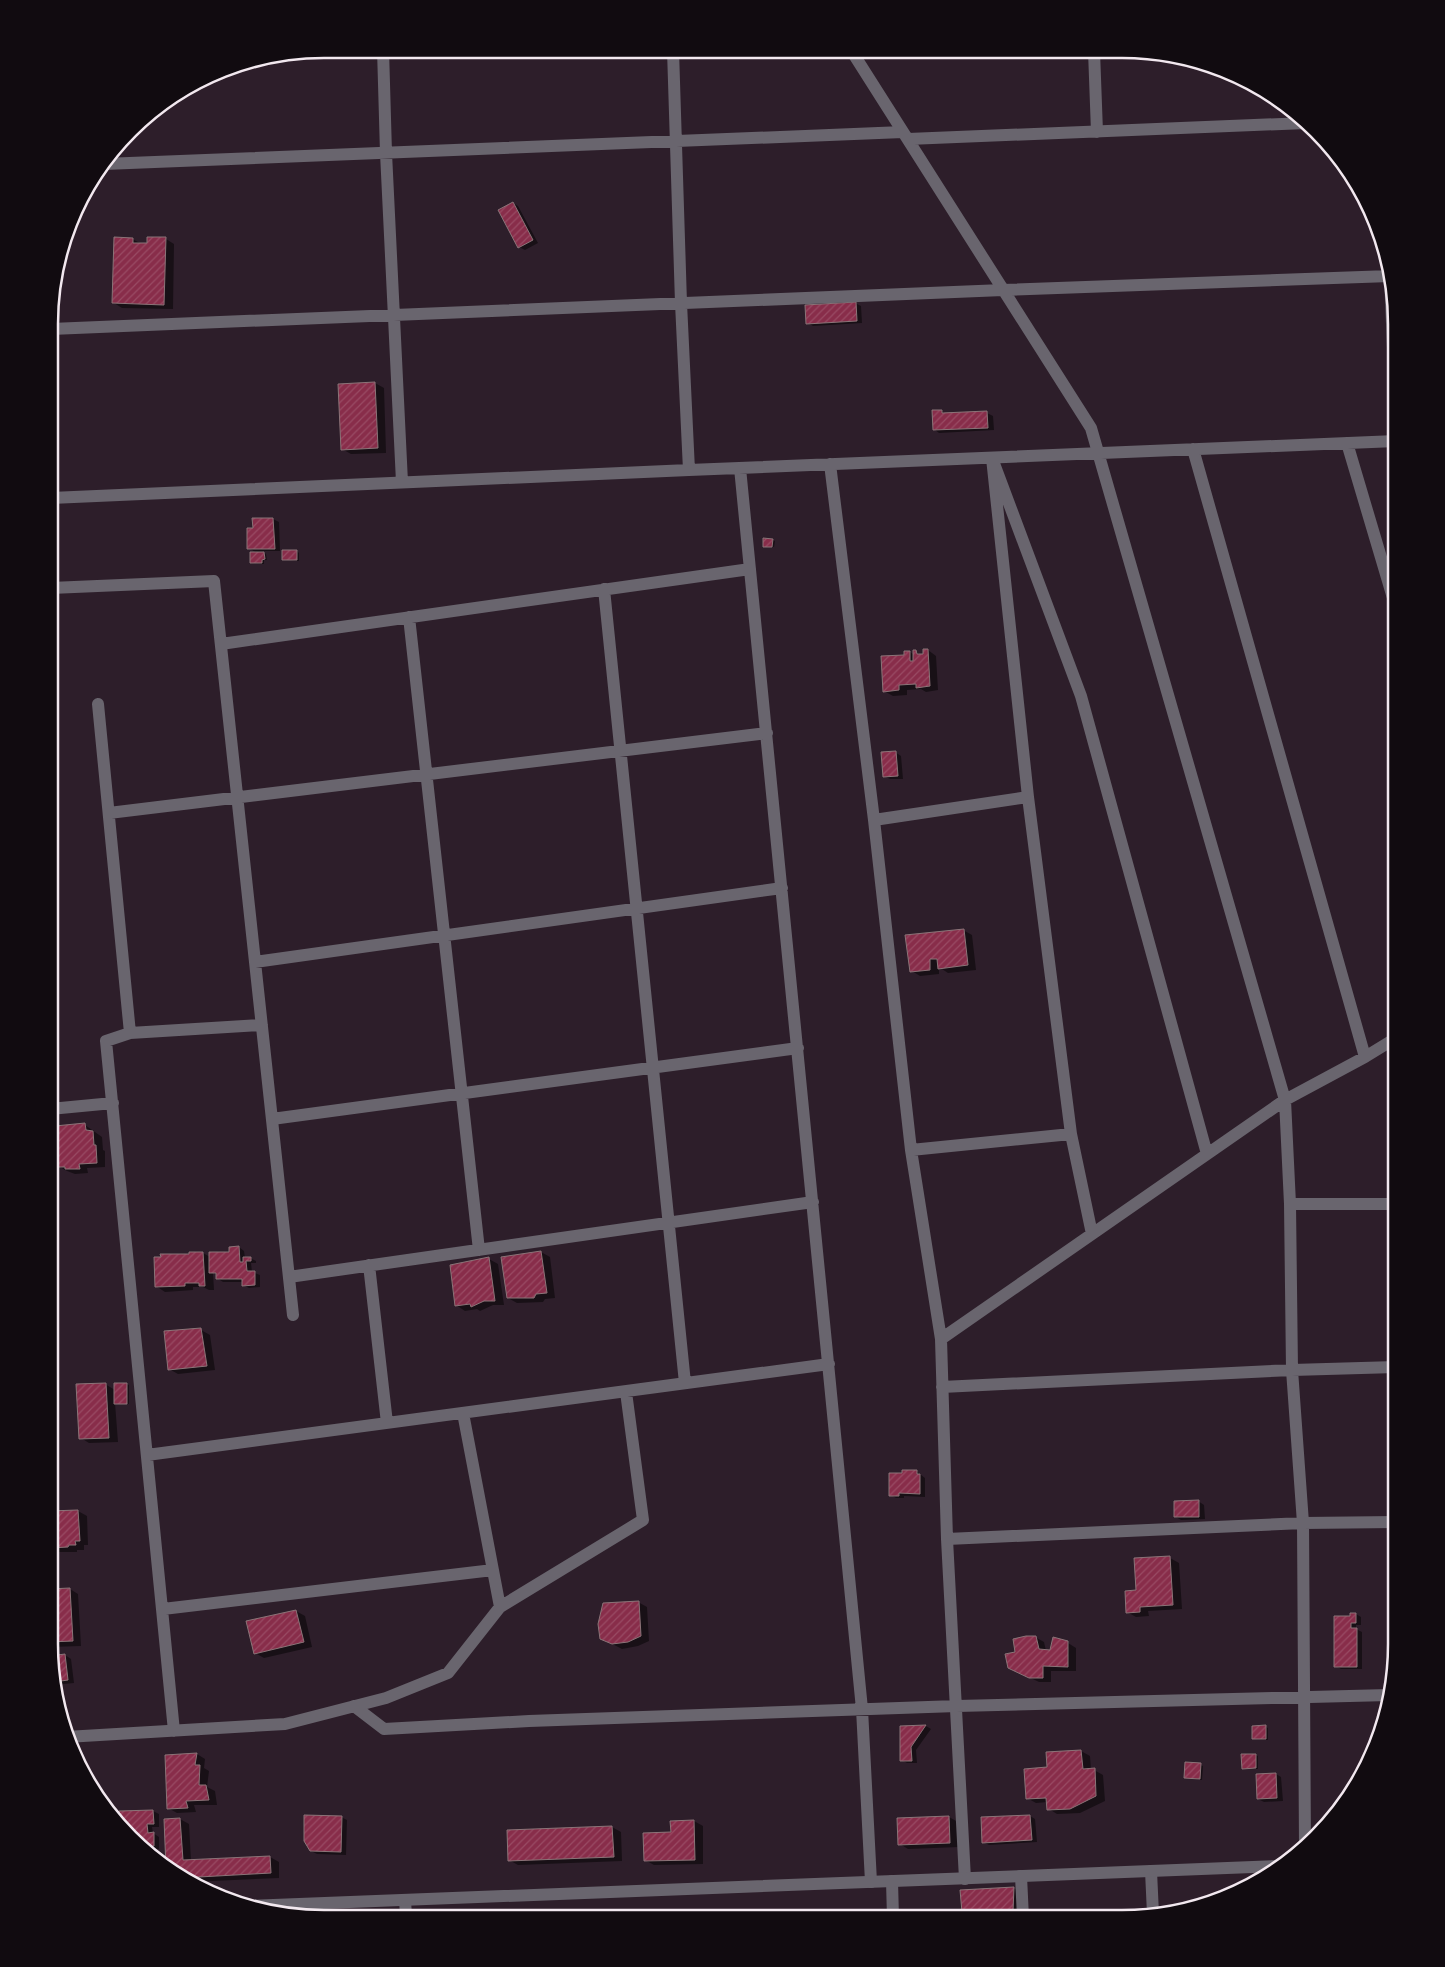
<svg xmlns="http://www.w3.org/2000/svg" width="1445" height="1967" font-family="Lato,sans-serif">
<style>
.shadow{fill:#0007}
.building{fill:url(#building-hatch);stroke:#8b7478}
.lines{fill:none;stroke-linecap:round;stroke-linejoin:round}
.minor{stroke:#69656e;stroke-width:12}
.tertiary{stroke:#69656e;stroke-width:12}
.rim{fill:none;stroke:#f2e8ef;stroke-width:2.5}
</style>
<defs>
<pattern id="building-hatch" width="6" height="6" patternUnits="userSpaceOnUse" patternTransform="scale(1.25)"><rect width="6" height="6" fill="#882d4a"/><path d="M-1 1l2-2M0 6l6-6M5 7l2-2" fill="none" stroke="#994b64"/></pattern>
</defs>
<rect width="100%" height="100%" fill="#2d1e2a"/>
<!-- shadow -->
<path class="shadow" d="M513 203 518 206 538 243 525 250 519 247Z
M132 239 142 244 166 239 174 244 173 309 122 308 114 303Z
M855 303 861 306 862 323 813 326 808 323Z
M375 383 384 388 386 453 351 454 342 449Z
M942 411 946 414 987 413 993 416 994 430 939 433 934 429 933 412Z
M253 519H273L279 522 280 551H262L266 554 267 560H264V564L251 563 257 553 249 548 254 529Z
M773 540 775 541 774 547 765 546Z
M297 551 299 553V561L283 559Z
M928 650 936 656 938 690 926 692 921 689 907 690V695L893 696 884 691 910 652 914 655 916 652 922 655Z
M895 752 901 756 903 779H890L884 776Z
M963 930 972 935 976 970 948 973 939 967V974L920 976 912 971Z
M85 1125 102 1137 103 1150 105 1151V1167L87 1168 88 1173 75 1174 67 1171 58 1166Z
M50 1131 52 1132 54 1157H50Z
M239 1247 244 1251 245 1258H250L256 1261V1263H251L252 1272 260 1275V1287L249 1288 243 1285V1282H223L217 1278V1275L213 1273 214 1290H209L203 1287H193V1290L165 1292 156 1286 190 1256 203 1253 210 1257 230 1253Z
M541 1252 550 1257 555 1298 545 1299 543 1302 517 1303 508 1298Z
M489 1259 498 1264 504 1305H493L480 1311 477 1309 465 1311 456 1305Z
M201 1330 210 1335 215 1370 178 1374 169 1369Z
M105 1384 115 1390 126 1384 129 1385V1404L115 1403 118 1442 89 1443 81 1438Z
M916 1471 925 1478V1497L904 1496V1498H896L891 1495Z
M1198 1501 1204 1505 1205 1519 1181 1520 1176 1517Z
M78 1511 87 1516 88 1545H84V1550H77V1552H49V1513Z
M1170 1558 1179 1563 1182 1609 1148 1611 1149 1616 1136 1617 1127 1612 1138 1592Z
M70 1589 78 1594 81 1646 50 1647 49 1590Z
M638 1602 647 1607 649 1641 638 1646 622 1649 601 1638Z
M296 1611 305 1616 312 1647 264 1658 255 1653Z
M1356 1614 1361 1617V1625H1356V1629L1362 1632V1669H1341L1336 1666 1351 1618Z
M1035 1637 1044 1642 1046 1651H1051L1068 1643 1076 1648V1671H1051V1682H1039L1018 1672Z
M65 1655 71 1659 74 1683 54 1685 51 1657Z
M926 1726 931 1729 916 1750 917 1763H907L902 1760 901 1727Z
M1266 1727 1268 1728V1740L1254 1739Z
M1081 1751 1090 1756 1091 1770H1094L1103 1775 1105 1801 1080 1813 1057 1814 1049 1809 1048 1802 1036 1803 1027 1798 1048 1768Z
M197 1754 205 1759 204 1768 209 1771 207 1787 215 1791 217 1805H194L196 1812 177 1813 168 1808 167 1756Z
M1255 1755 1258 1756V1769H1243Z
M1200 1765 1203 1766 1202 1780 1185 1777Z
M1276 1774 1281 1777 1283 1801 1264 1802 1258 1799Z
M153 1811 159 1814V1827H152L153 1833 159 1837V1849L146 1850 125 1832V1827L118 1824Z
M1030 1816 1035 1819 1037 1842 989 1845 983 1842Z
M341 1817 347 1820 346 1855 317 1854 311 1851Z
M949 1817 958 1822 959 1847 908 1849 900 1844Z
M180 1819 189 1824 191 1861 270 1857 279 1862V1878L190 1882 171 1872 168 1869Z
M694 1821 703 1826V1864L654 1865 645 1860Z
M612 1827 621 1832 622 1861 518 1865 509 1860Z
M1013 1888 1019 1891V1913L969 1915 964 1912Z"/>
<!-- building -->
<path class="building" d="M513 202 533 240 518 248 498 210Z
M114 237 133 238V243H147V237H166L164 305 112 303Z
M856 302 857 321 806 324 805 305Z
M375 382 378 448 341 450 338 384Z
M932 410H942V413L987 411 988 428 933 430Z
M252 518H273L275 549H247V528H253Z
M763 538 773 539 772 547H763Z
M282 550H297V560H282Z
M250 552H264L265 559 262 560V563H250Z
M923 649H928L930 686 916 688V684L899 685V690L883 692 881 656 904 655V651H910V661H913V650H916L917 654H923Z
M896 751 898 776 883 777 881 752Z
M964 929 968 965 938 969 937 959H930V970L910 972 905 935Z
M85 1123 86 1130 93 1131 94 1145H96L97 1163 79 1164 80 1169H65V1167H57L55 1126Z
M239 1246 240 1262H243V1257H251V1261H246L247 1271H255V1285L242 1286V1279H216V1273H209V1252H229V1247Z
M541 1251 547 1293 536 1294 534 1298H507L501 1257Z
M189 1252H203L205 1286H199V1283H185V1286L155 1287 154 1257H161L160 1254H189Z
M489 1257 495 1301H484L471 1307 470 1304 455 1306 450 1265Z
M201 1328 207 1366 168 1370 164 1331Z
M106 1383 109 1438 79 1439 76 1384Z
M114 1383H127V1404H114Z
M902 1470H917V1474H920V1494L899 1493V1496H889V1473H902Z
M1199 1500V1517H1174V1501Z
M78 1510 80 1541H75L76 1545H69L68 1547 49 1548V1511Z
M1170 1556 1173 1605 1140 1607V1612L1126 1613 1125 1591 1136 1590 1134 1558Z
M70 1588 73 1641 49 1642V1589Z
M639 1601 641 1636 628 1642 612 1644 600 1639 598 1624 603 1603Z
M296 1610 304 1642 254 1654 246 1621Z
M1350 1613H1356V1623H1351V1628H1357V1667H1334V1616H1350Z
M1026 1636H1036L1039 1649 1050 1650 1053 1637 1068 1641V1667L1043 1666V1678H1029L1008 1668 1005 1654 1015 1652 1013 1639Z
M65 1654 68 1680 54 1682 50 1656Z
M926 1725 911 1747 912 1761H900V1726Z
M1266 1725V1739H1252V1726Z
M1081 1750 1083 1769 1095 1768 1096 1796 1070 1809 1047 1810 1046 1798 1026 1799 1024 1769 1047 1767 1046 1752Z
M197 1753 195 1765H200L199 1785H206L209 1800 186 1801 188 1808 167 1809 165 1755Z
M1241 1754H1256V1768L1242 1769Z
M1185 1762 1201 1763 1200 1779 1184 1778Z
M1276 1773 1277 1798 1257 1799 1256 1774Z
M153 1810 154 1824H147L148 1833 154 1832V1846L143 1847 124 1831 123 1824H116L119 1811Z
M304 1815 342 1816 341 1852 310 1851 304 1841Z
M1030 1815 1032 1840 982 1843 981 1817Z
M949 1816 950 1843 898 1845 897 1818Z
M180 1818 183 1860 270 1856 271 1873 181 1878 171 1872 166 1868 164 1819Z
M694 1820 695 1860 644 1861 643 1833 671 1832 670 1821Z
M612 1826 614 1857 508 1861 507 1830Z
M1014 1887 1013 1911 962 1912 960 1890Z"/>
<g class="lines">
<!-- minor -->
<path class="minor" d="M383 49 386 153 402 482
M673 50 681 303 689 470
M851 50 1091 428 1285 1100 1290 1204 1292 1370 1303 1523 1305 1847
M1094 51 1097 132
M908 139 1306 123
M104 164 903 132
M1390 276 1396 419
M51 329 1003 290 1390 276
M51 438 53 498
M1347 443 1396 608
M1193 449 1365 1057
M830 464 874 820 911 1150 941 1339 947 1539 965 1879
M740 468 862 1709 871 1882
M51 498 689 470 1396 441
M51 588 214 581 293 1315
M604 589 685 1383
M409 617 479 1250
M221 644 750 569
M98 704 130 1033 262 1025
M109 813 767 733
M874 820 1028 797
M255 962 782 888
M130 1033 106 1041 174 1731
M50 1109 113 1103
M272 1119 798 1048
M911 1150 1071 1134
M1290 1204H1396
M1092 1234 1071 1134 1028 797 992 458 1081 696 1207 1154
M369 1265 387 1423
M289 1277 813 1202
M941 1339 1285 1100 1365 1057 1396 1038
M942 1387 1292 1370 1396 1367
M463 1413 500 1607 643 1520 626 1392
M147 1455 829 1364
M947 1539 1303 1523 1396 1522
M163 1609 493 1570
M354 1706 384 1729 529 1721 957 1706 1389 1695
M66 1737 285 1724 386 1698 448 1673 500 1607
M1151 1871 1153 1914
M1021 1876 1023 1918
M892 1881 893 1918
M405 1900 406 1916"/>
<!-- tertiary -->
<path class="tertiary" d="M249 1906 1279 1866"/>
</g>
<!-- crop -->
<path d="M0 0H1445V1967H0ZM324 58H1122A266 266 0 0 1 1388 324V1644A266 266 0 0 1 1122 1910H324A266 266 0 0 1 58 1644V324A266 266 0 0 1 324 58Z" fill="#110b10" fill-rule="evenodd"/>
<path class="rim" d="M324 58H1122A266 266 0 0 1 1388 324V1644A266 266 0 0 1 1122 1910H324A266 266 0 0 1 58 1644V324A266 266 0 0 1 324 58Z"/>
</svg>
